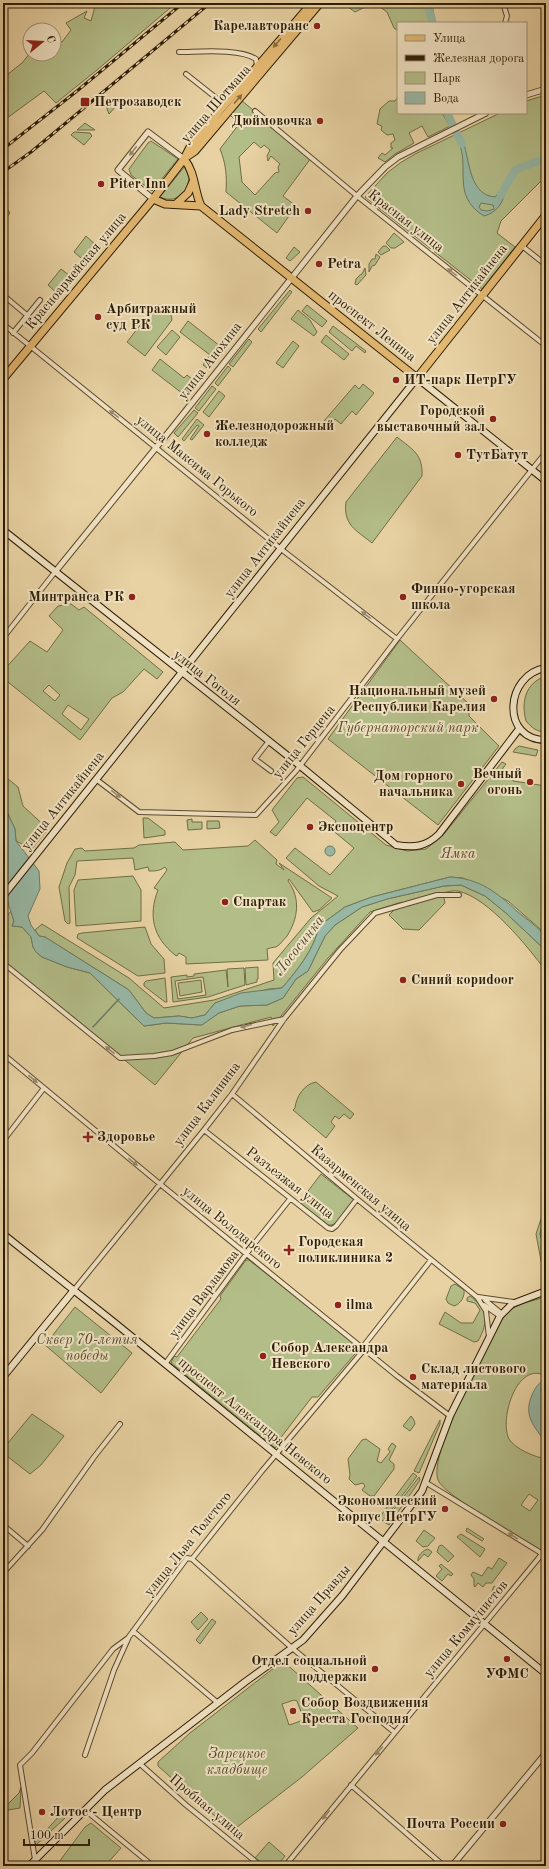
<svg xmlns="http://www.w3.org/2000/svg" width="549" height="1869" font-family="'Old Standard TT',serif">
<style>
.green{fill:#b3bd88;stroke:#706d46;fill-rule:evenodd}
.water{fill:#97b8a5;stroke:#6d7a65;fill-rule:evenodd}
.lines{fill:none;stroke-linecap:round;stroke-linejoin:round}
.stream{stroke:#6d7a65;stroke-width:1.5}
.river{stroke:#97b8a5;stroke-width:8}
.minor-casing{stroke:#5c4a2c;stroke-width:6}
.tertiary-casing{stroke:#5c4a2c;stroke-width:7}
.secondary-casing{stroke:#2e1d04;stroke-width:8}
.primary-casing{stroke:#2e1d04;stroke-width:9}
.minor{stroke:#f0e2c3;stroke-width:4}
.tertiary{stroke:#f0e2c3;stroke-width:5}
.secondary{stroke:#f0e2c3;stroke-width:6}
.primary{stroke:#e4b972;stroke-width:7}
.rail-casing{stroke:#2e1d04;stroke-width:3}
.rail{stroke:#f0e2c3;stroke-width:1.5;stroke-dasharray:4.5;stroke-linecap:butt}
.oneway{fill:#896b3b}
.oneway2{fill:#99896d}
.poi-dot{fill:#8f2418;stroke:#f0e2c3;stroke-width:1.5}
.labels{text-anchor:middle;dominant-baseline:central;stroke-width:4;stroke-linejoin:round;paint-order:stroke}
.poi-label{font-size:14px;font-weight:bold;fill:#2e1d04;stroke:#f0e2c3;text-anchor:start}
.street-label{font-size:14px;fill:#2e1d04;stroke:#f0e2c3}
.park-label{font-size:14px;font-style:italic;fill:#564d2c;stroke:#f0e2c3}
.water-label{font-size:15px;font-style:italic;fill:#4e4c34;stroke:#f0e2c3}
</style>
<rect width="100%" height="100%" fill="#e8d2a3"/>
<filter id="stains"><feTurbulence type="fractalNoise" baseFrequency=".005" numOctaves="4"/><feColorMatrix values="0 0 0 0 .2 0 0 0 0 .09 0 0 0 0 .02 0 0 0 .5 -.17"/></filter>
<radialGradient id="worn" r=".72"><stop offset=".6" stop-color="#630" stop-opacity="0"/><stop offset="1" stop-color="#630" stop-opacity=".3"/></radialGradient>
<!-- green -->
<path class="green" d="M96 3H176L97 70 56 103 44 91 3 121V78L22 63 30 53 54 54V39L62 42 71 30 66 23 87 11 84 18 91 21Z
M343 3H373L355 12Z
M375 3H432L435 23H398V31L394 28 387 12Z
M546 95V176L501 221 497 233 515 247 482 289 365 197 387 173 400 163 415 154 500 113H526V101Z
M398 97V113H442L450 126 428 137 422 126 409 133 414 143 395 154 385 162 378 158 382 153 385 155 393 148H391V143L395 140 393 134 387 135 381 130 382 126 377 124 380 109 389 101H395Z
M113 100 118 104 109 114 106 106Z
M241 100 311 158 283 196 296 206 277 233 226 192C227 176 226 164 220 149L239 124 229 114ZM254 142 261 148 264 145 270 150 267 156 268 161 271 156 280 164 278 167 279 172 275 173 255 195 242 182 239 157Z
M85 123 95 130H77Z
M74 132 90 133 92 136 84 145 71 135Z
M151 141 178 159 152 191 131 175 129 169 148 143Z
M185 166 189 178 186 192C178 198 171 202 160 197Z
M3 203 10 213 3 222Z
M394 233 404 242 395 248H391L386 243Z
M86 236 99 248 87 263 74 252Z
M383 246H386L390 250 381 255 378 252Z
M294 247 300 252 290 261 286 258Z
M376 254 380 257 375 265 372 266 369 272V264L372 259H375Z
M365 268 366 275 357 285 355 284 356 279 360 275 362 274Z
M61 269 74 279 60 296 48 285Z
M290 290 292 292 261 332 258 329Z
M156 305C166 305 171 310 172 320L145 356 127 342Z
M307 305 327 321 322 327 302 311Z
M298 310 310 320 317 332 314 336 291 319Z
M188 321 225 350 210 370 203 365 210 355 180 332Z
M333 326 366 351 365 353 356 346 352 351 329 332Z
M172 330 180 337 166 355 157 347Z
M326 335 349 354 344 360 321 342Z
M249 339 252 342 233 367 229 364Z
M293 341 299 346 283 368 276 363Z
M160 359 184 378 187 375 198 384 187 397 152 370Z
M228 366 231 369 218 386 215 383Z
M363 384 374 393 356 415 352 411 341 424 335 419 323 432 318 428 355 385 359 389Z
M212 386 216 389 199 411 195 408Z
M219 391 225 396 209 417 203 412Z
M194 410 198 413 178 437 174 433Z
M197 419 204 425 192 440 190 439 199 426 197 425 184 441 182 439Z
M397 437C413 450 423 454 422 476L372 543C356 530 343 525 346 502Z
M71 604 79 610 84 607 163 672 157 679 144 669 123 692 112 698 80 740 3 678V671L30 641 47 652 63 630 49 616 58 606ZM49 685 60 695 55 701 43 691ZM68 705 89 719 81 730 62 714Z
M400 640 469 704V716L499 746 438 825 328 739Z
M546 676V732C537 732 532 728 526 721 521 702 525 683 546 676Z
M519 746 538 750 536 756 513 752 515 749Z
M502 762 506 764 501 771 513 773V781L546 786V937L539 928 508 901 463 878 450 877 372 897 345 907 319 926C314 950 298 969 282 988L269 989 215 1003 205 1015 192 1018 179 1016 154 1018 146 1013 129 990 45 937 39 936 35 930 42 924 129 978 164 1008 214 1000 274 980 273 963 311 918 338 896 319 886 286 858 295 848 330 875 354 848 331 829 336 821 307 798 276 836 270 832 279 822 272 810 297 778 303 777 386 845 407 851 426 849 444 834Z
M3 775 18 787 23 806 48 829 32 849 16 841 15 829 3 803Z
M143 818H148L165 831V835L144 838Z
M192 819V822H202V829L188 830 187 820Z
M207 821H219L220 828 207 829Z
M255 840 277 860 276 864 284 870 279 863 332 898 319 910 313 912 289 879 288 881C301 898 298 919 287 936 284 939 280 945 276 947 274 947 270 948 267 949L268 960 186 964V957L179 953 177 956 175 955C153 937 148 916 158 890L154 888 167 870 165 867C160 871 155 871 149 871L148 867 135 870 133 858 77 861 75 875 69 887 70 923 68 924 65 921 59 887 67 863 75 849 82 848 85 851 134 848 139 845 175 842 183 850 248 846Z
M133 876 141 890V921L76 926 74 890 78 880Z
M461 885 485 896 506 913 542 947 546 955V971C527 946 489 898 458 891 454 890 447 892 443 893L445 903 419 930 403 929 389 915 402 902 370 912 328 958 273 1026 271 1017 193 1038 155 1085 3 960V921L11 911 14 921 12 926 22 927 31 937 33 947 37 953 42 957 67 967 90 973 144 1026 166 1023 201 1025 219 1013 240 1006 267 1005 283 998 296 979 308 971 325 936 335 925 362 907 387 899 444 886Z
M145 927 151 944 164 959 165 973 138 976 77 938 78 934 82 933Z
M258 967V979H257V982L246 985 245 968Z
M244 968 245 985 208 997 173 1002 171 977 187 975V977L194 976V974L226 970 228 987 227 969ZM203 977 206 995 178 999 175 981Z
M165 978 167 1002H165L144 986V983L146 981Z
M201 980 202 992 180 996 178 983Z
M316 1082 354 1114 350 1119 344 1114 339 1119 335 1116 331 1122 335 1126 326 1138 293 1110 295 1108C296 1097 304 1084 316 1082Z
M321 1174 354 1200 336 1223 332 1225H328L299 1203Z
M546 1204V1211L540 1234 546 1253 545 1282 536 1234Z
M246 1260H249L360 1348 318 1397H312L279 1440 282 1442 275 1448 171 1363 174 1356 177 1357 221 1299 220 1296Z
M455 1284 464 1290C465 1296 461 1304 454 1306L448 1303 446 1299 451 1286Z
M470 1296C488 1309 489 1322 478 1341L474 1342 439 1324 445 1312 461 1323H473L480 1310 475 1303 467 1301V1298Z
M546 1297V1376C517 1360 499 1419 509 1439 515 1449 535 1457 546 1459V1487L544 1491 546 1497V1553C527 1541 444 1496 438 1480 428 1452 489 1345 504 1316 514 1304 531 1301 546 1297ZM529 1494 538 1500 530 1511 521 1505Z
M75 1307 132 1353 101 1393 45 1345Z
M32 1414 64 1436 41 1465 30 1474 3 1453V1449Z
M411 1416 414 1420 415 1424 410 1431 403 1426Z
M440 1420V1424L419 1473 414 1471Z
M366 1439 380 1449 377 1461 381 1463 390 1452 388 1449 392 1443 396 1446 389 1460 394 1464V1469L374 1496H370L362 1490 365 1486 363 1483 355 1485 349 1479 350 1475 348 1459 362 1440Z
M413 1473 417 1476 383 1521 379 1518Z
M419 1477 420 1480 416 1486 389 1525 384 1522Z
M467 1528 484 1539 482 1541 466 1531Z
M424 1530 435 1538 428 1546 423 1547 416 1541Z
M461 1534 485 1549 480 1557 457 1537Z
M442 1545 454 1556 448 1562 437 1552 439 1546Z
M428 1549 432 1552 428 1557 424 1554 418 1561C417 1556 423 1550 428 1549Z
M499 1558 507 1563 492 1583H486L483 1587 478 1583 475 1587 474 1586V1579L471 1575 473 1572 482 1576 488 1567 492 1569Z
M441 1564 453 1574 451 1576 448 1574 442 1581 436 1576 442 1569 439 1566Z
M494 1586 502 1593 497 1599 491 1594Z
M201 1612 208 1619 198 1630 191 1622Z
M212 1619 216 1622 200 1644 196 1640Z
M283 1661 358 1728 302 1777 232 1831 158 1766V1762L190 1733ZM294 1700 297 1701 304 1720 289 1725 282 1704Z
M21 1787 20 1808 8 1810 4 1808 19 1793Z
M61 1814 65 1818 36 1845 34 1838 40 1833 42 1835Z
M91 1823 121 1848 105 1866H56L85 1827Z
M269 1842 285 1856 277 1866H267L255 1858Z"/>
<!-- water -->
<path class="water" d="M460 133C470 151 466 195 495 197L505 186C506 200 497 213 484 216 448 194 474 163 455 136ZM481 203 493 205 494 209 487 211 481 210 479 207Z
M3 803 15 829 16 841 39 871 40 889 28 916 31 925 39 936 45 937 129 990 146 1013 154 1018 179 1016 192 1018 205 1015 215 1003 241 993 282 988C298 969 314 950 319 926L345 907 372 897 450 877C481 879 496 892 518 912 528 920 538 927 546 937V955L542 947 506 913 485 896 461 885 444 886 387 899 362 907 335 925 325 936 308 971 296 979 283 998 267 1005 240 1006 219 1013 202 1025 166 1023 144 1026 90 973 67 967 42 957 36 952 33 947 31 937 22 927 12 926 14 921 3 888Z
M325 851a5 5 0 1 1 10 0a5 5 0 1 1-10 0Z
M546 1211V1253L540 1234Z
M546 1379V1443C534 1426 523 1416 532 1395 535 1388 539 1382 546 1379Z"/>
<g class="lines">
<!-- stream -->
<path class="stream" d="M93 1027 119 999"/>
<!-- river -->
<path class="river" d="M427 3 433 23
M447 113 462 144
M501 195 515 170 546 158"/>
<defs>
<path id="minor" d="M503 3 507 16 505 23
M179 52C199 52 239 48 256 59L257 66
M186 74 220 101 221 109
M255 111 357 196 546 346
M522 246 546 265
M3 295 28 316
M3 324 281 549 397 639
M13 333 40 300
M3 638 55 572
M269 741 255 759 271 771
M97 780 139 812 256 815 296 771 397 639 546 452
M3 963 120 1058 154 1056 172 1053 232 1030 284 1019
M3 1054 160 1184 397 1376 450 1416
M232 1094 357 1199 477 1297 486 1311 489 1337
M204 1130 328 1228 332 1229 336 1226 357 1199
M3 1141 44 1088
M74 1290 204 1130 232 1094 284 1019 340 950 375 913 437 895H459
M478 1297 514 1302
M485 1300 501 1313
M484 1305 500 1316
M165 1364 250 1249 290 1199
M425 1482 546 1556
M3 1525 28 1546
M192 1559 292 1648 394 1732
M3 1573 42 1530 94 1457 120 1424
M133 1631 218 1703
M85 1755 114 1670 128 1639
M139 1763 186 1805 261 1866
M351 1785 444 1866
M85 1810 153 1866
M36 1866 20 1765 32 1753 113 1649 128 1638 187 1558 192 1559 262 1471 362 1352 365 1344 431 1260
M285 1866 542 1554"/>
<path id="tertiary" d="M526 95 546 89
M153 199 118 170 148 132 184 159
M55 572 172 428 357 196 385 167 398 157 486 113
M452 1866 546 1753"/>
<path id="secondary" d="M3 530 293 760 396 845C413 848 426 847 439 834L519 729
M546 668C505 674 500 740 546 740
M3 896 417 378 546 481
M3 1234 115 1323 546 1674
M3 1377 74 1290
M29 1866 105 1790 245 1682 303 1640 342 1596 422 1491 450 1416 500 1316 512 1304 546 1291"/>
<path id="primary" d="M186 157 195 151 320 3
M184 159C195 172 194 190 201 206
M153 199 165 204 201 206 417 378 546 215
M177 203 188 193 193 182
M3 379 153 199 184 159 190 147 221 109 312 3"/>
</defs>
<!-- minor casing -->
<use href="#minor" class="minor-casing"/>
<!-- tertiary casing -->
<use href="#tertiary" class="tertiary-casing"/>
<!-- secondary casing -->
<use href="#secondary" class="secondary-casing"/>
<!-- primary casing -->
<use href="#primary" class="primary-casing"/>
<!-- minor -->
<use href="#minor" class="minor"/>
<!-- tertiary -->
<use href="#tertiary" class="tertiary"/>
<!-- secondary -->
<use href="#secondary" class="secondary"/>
<!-- primary -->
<use href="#primary" class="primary"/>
<defs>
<path id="rail" d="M3 149 77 91 183 3
M3 172 31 152 210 3"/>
</defs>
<!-- rail casing -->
<use href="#rail" class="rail-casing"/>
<!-- rail -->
<use href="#rail" class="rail"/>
</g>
<!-- one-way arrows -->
<defs><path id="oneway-solid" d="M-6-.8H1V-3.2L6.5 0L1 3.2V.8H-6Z"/></defs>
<g class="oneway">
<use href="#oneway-solid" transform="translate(277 43) rotate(131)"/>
<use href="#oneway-solid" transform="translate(238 99) rotate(-49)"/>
</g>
<g class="oneway2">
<use href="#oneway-solid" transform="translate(133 151) rotate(128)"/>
<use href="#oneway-solid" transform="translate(452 272) rotate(-142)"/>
<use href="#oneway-solid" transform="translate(114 414) rotate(-142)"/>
<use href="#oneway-solid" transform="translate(366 615) rotate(-142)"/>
<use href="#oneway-solid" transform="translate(116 794) rotate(37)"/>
<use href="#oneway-solid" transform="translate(246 1026) rotate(166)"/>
<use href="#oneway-solid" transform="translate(110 1050) rotate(-141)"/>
<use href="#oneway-solid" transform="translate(33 1079) rotate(40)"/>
<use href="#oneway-solid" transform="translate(133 1162) rotate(39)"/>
<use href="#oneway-solid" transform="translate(513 1536) rotate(-148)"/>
<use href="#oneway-solid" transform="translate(379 1751) rotate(130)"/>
<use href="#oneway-solid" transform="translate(326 1815) rotate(129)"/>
</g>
<!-- markers -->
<g class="poi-dot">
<circle cx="317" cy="26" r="4"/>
<rect x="80" y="97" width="10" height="10" rx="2"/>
<circle cx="320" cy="121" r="4"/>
<circle cx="101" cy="184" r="4"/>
<circle cx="308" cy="211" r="4"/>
<circle cx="319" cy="264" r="4"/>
<circle cx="98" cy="317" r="4"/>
<circle cx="396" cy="380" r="4"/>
<circle cx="493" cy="419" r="4"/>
<circle cx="207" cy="434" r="4"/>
<circle cx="458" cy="455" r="4"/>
<circle cx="132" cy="597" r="4"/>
<circle cx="403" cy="597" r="4"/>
<circle cx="494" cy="699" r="4"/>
<circle cx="530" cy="782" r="4"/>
<circle cx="461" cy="784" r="4"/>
<circle cx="310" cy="827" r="4"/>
<circle cx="225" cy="902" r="4"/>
<circle cx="403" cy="980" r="4"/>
<path d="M86 1131h4v4h4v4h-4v4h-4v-4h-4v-4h4z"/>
<path d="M287 1244h4v4h4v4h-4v4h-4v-4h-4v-4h4z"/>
<circle cx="338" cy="1305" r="4"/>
<circle cx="263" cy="1356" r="4"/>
<circle cx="413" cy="1377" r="4"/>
<circle cx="445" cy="1509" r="4"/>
<circle cx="507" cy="1659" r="4"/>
<circle cx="375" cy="1669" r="4"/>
<circle cx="293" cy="1711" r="4"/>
<circle cx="42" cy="1812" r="4"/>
<circle cx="503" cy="1824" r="4"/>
</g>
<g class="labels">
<!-- poi labels -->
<g class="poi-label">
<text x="309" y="26" text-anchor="end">Карелавторанс</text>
<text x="94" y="102">Петрозаводск</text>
<text x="312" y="121" text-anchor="end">Дюймовочка</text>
<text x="109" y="184">Piter Inn</text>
<text x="300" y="211" text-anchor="end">Lady Stretch</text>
<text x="327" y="264">Petra</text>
<text x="106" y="309">Арбитражный<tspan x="106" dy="16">суд РК</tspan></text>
<text x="404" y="380">ИТ-парк ПетрГУ</text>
<text x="485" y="411" text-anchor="end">Городской<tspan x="485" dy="16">выставочный зал</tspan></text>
<text x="215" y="426">Железнодорожный<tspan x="215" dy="16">колледж</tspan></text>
<text x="466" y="455">ТутБатут</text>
<text x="411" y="589">Финно-угорская<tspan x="411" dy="16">школа</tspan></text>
<text x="124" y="597" text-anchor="end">Минтранса РК</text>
<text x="486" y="691" text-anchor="end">Национальный музей<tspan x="486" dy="16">Республики Карелия</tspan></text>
<text x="522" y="774" text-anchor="end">Вечный<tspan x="522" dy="16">огонь</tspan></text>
<text x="453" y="776" text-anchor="end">Дом горного<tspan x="453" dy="16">начальника</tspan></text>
<text x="318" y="827">Экспоцентр</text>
<text x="233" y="902">Спартак</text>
<text x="411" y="980">Синий кориdoor</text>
<text x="97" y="1137">Здоровье</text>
<text x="298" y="1242">Городская<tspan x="298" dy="16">поликлиника 2</tspan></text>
<text x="346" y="1305">ilma</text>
<text x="271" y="1348">Собор Александра<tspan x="271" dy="16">Невского</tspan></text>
<text x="421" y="1369">Склад листового<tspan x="421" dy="16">материала</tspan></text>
<text x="437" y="1501" text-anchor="end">Экономический<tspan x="437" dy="16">корпус ПетрГУ</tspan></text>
<text x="367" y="1661" text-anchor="end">Отдел социальной<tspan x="367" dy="16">поддержки</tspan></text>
<text x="507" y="1674" text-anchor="middle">УФМС</text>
<text x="301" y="1703">Собор Воздвижения<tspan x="301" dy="16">Креста Господня</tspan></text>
<text x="50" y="1812">Лотос - Центр</text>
<text x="495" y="1824" text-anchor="end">Почта России</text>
</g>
<!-- street labels -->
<g class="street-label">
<text transform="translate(216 104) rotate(-49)">улица Шотмана</text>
<text transform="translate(406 221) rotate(38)">Красная улица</text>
<text transform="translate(76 271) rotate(-50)">Красноармейская улица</text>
<text transform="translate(467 294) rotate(-52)">улица Антикайнена</text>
<text transform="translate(372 326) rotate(38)">проспект Ленина</text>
<text transform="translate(210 361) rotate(-52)">улица Анохина</text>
<text transform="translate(197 466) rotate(39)">улица Максима Горького</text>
<text transform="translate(265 548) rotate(-52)">улица Антикайнена</text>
<text transform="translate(207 678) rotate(38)">улица Гоголя</text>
<text transform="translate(304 742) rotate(-51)">улица Герцена</text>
<text transform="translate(63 801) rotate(-51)">улица Антикайнена</text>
<text transform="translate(207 1104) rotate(-53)">улица Калинина</text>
<text transform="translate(290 1183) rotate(38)">Разъезжая улица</text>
<text transform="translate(361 1188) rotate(40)">Казарменская улица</text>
<text transform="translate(232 1228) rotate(39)">улица Володарского</text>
<text transform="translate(204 1294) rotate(-53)">улица Варламова</text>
<text transform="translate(255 1421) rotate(39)">проспект Александра Невского</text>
<text transform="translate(188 1544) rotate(-51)">улица Льва Толстого</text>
<text transform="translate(319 1600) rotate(-49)">улица Правды</text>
<text transform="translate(466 1629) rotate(-50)">улица Коммунистов</text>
<text transform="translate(207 1807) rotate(40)">Пробная улица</text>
</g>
<!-- park labels -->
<g class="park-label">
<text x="408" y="728">Губернаторский парк</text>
<text x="458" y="854">Ямка</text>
<text x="87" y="1340">Сквер 70-летия<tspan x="87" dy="16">победы</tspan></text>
<text x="237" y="1754">Зарецкое<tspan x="237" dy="16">кладбище</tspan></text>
</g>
<!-- water labels -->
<g class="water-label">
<text transform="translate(300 946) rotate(-52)">Лососинка</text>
</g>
</g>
<!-- margin -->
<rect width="549" height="1869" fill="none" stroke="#e8d2a3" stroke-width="16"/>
<rect x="4" y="4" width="541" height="1861" fill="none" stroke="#2e1d04" stroke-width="2"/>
<rect x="8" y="8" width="533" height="1853" fill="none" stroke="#2e1d04"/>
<!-- legend -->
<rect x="397" y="22" width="130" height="92" fill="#f0e2c3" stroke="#a29377"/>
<rect x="405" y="35" width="20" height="6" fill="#e4b972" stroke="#a29377"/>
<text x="433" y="42" font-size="12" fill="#2e1d04">Улица</text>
<rect x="405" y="55" width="20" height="6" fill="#2e1d04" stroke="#a29377"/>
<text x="433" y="62" font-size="12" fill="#2e1d04">Железная дорога</text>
<rect x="405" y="72" width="20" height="12" fill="#b3bd88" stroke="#a29377"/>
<text x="433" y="82" font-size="12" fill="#2e1d04">Парк</text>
<rect x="405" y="92" width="20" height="12" fill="#97b8a5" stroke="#a29377"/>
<text x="433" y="102" font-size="12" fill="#2e1d04">Вода</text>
<!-- north arrow -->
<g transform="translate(42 42) rotate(72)"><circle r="19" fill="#f0e2c3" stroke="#a29377"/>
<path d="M0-3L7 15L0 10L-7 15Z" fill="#8f2418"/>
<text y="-6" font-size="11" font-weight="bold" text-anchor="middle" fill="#2e1d04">С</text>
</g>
<!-- scale -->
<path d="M24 1839v6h65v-6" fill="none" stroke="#2e1d04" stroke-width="2"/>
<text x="30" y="1839" font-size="12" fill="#2e1d04" stroke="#f0e2c3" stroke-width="3" paint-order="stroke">100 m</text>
<rect width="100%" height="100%" filter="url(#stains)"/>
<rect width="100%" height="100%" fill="url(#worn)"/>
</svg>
